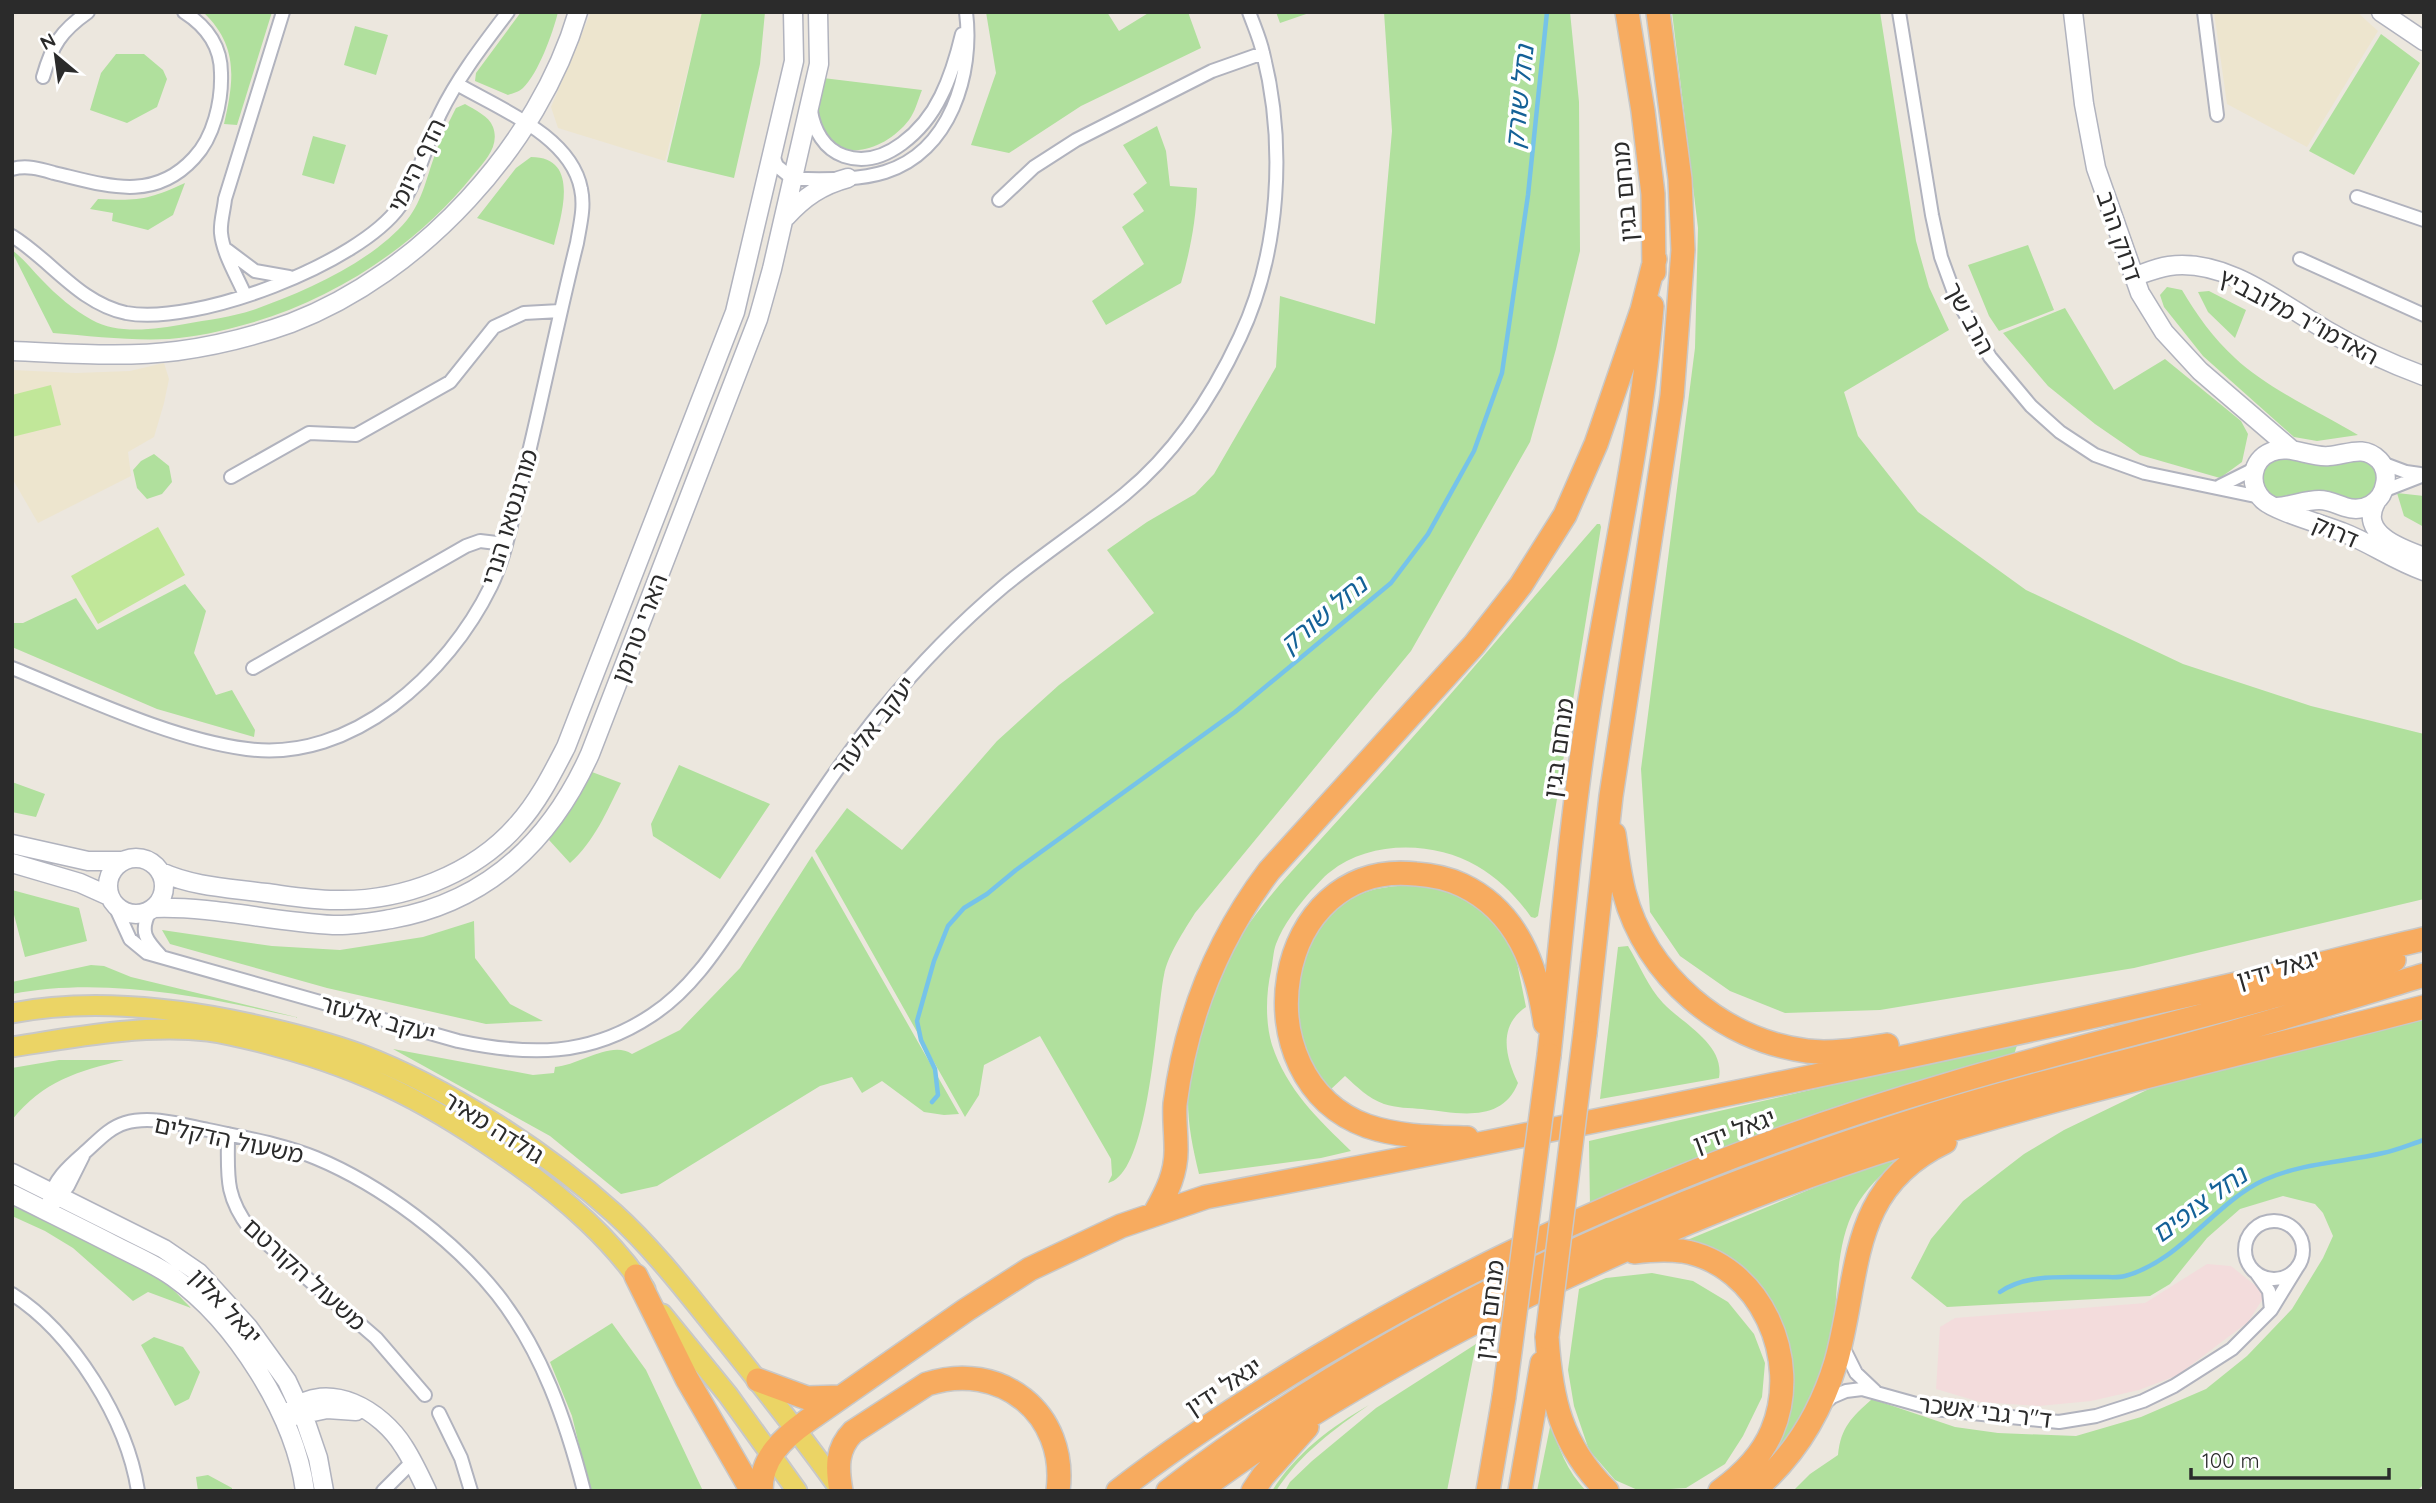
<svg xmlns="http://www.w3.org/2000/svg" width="2436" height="1503" font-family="Quicksand,'Noto Sans Hebrew',sans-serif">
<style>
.education{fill:#ede5ce}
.medical{fill:#f3dcdc}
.green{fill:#b0e09d}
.pitch{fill:#c1e799}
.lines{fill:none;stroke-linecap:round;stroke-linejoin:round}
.stream{stroke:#76c3e9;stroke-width:4.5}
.street-casing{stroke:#b1b3be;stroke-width:16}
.secondary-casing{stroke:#b1b3be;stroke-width:21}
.primary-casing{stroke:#c8c8c8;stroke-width:23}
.highway-casing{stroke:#c8c8c8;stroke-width:26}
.street{stroke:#fff;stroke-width:12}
.secondary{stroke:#fff;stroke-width:18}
.primary{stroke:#ebd465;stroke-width:19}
.highway{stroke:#f7ab5f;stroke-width:23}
.highway-bridge-casing{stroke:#c8c8c8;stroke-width:26;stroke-linecap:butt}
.highway-bridge{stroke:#f7ab5f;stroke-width:23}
.labels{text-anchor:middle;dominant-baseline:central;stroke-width:7;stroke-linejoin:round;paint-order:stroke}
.street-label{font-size:24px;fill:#2b2b2b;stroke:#fff}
.water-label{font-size:26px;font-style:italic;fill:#146197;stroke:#fff}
</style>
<rect width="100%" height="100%" fill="#ece7de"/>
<!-- education -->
<path class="education" d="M591 12 702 14 665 161 558 128 551 107Z
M2214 12H2357L2378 31 2307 147 2227 104Z
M164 363 169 379 164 403 154 437 128 452 131 476 38 523 12 478V370L76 373 130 371Z"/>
<!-- medical -->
<path class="medical" d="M2207 1264 2231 1266 2266 1294 2248 1322 2178 1375 2139 1390 2091 1401 2039 1406 1980 1402 1936 1389 1940 1327 1955 1318 2145 1303Z"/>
<!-- green -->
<path class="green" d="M203 12H272L237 125 224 124C234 80 239 46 203 12Z
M521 12H558C553 33 538 74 523 88 519 92 513 93 508 95L475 81 476 73Z
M702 12H765L760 64 734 178 667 162Z
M986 12H1107L1119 31 1150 12H1188L1201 48 1081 106 1009 153 971 145 996 73Z
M1276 12H1312L1280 23Z
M1384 12H1570L1579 102 1580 251 1556 349 1530 442 1411 651 1195 913C1184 931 1168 954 1164 975 1156 1013 1150 1174 1108 1183L1112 1175 1111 1159 1040 1036 984 1065 979 1095 965 1117 815 851 847 808 902 850 997 741 1059 685 1154 613 1107 550 1147 522 1195 494 1214 474 1276 367 1280 296 1375 324 1392 131Z
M1672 12H1880L1916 241 1929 287 1949 330 1844 392 1858 436 1918 512 2026 590 2183 664 2311 706 2424 734V899L2134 968 1880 1010 1785 1013 1730 991 1680 956 1650 912 1641 769 1695 348 1698 228Z
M355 26 388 35 376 75 344 65Z
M2381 34 2420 63 2354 175 2309 151Z
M116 54H144L163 70 167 79 157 107 127 123 90 110 101 73Z
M823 78 922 90C918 100 915 112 909 120 886 150 835 169 820 121 816 108 821 91 823 78Z
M465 104C475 110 489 116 493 127 500 146 485 161 474 174 419 244 334 300 247 324 223 331 195 337 169 339 131 341 91 336 53 333L12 252V250C24 259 32 270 42 280 56 295 74 310 92 320 119 335 156 329 185 324 207 320 232 317 253 310 304 292 372 262 407 220 423 200 427 175 436 152 441 137 449 122 456 108Z
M1157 126 1166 151 1170 186 1197 188C1196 221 1190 251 1181 283L1106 325 1092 301 1144 264 1122 227 1144 211 1133 194 1147 183 1123 145Z
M313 136 346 145 334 184 302 175Z
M531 157C581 157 561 216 554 245L477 218 516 168Z
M185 183 173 215 148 230 112 221 113 213 90 209 98 199C138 201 148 200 185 183Z
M2028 245 2054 310 1999 331 1989 316 1968 265Z
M2167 287 2182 290C2196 314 2214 339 2235 358 2265 387 2321 413 2358 435L2317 441 2294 437 2203 356 2164 307 2160 295Z
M2209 291 2246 310 2235 338 2208 312 2198 292Z
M2065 308 2114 390 2165 359 2241 421 2248 434 2242 462 2220 478 2140 455 2095 424 2048 386 2003 333Z
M154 454 169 466 172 482 162 494 147 499 137 488 133 470 141 461Z
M2285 457C2295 460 2306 465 2317 464 2330 464 2347 456 2360 459 2388 465 2380 491 2360 501L2273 498 2268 495 2261 482 2265 465 2272 460Z
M2397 493 2424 496V527L2404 516Z
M1597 524H1600L1601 527 1538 916 1535 918 1531 917C1517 897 1498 878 1477 866 1434 841 1370 840 1330 872 1323 877 1317 885 1311 891 1298 906 1283 925 1276 944 1273 952 1273 962 1271 971 1266 993 1265 1022 1272 1045 1287 1090 1318 1119 1351 1151L1321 1158 1199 1174C1193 1149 1188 1126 1188 1101 1188 1070 1207 1002 1220 973 1242 926 1276 888 1311 850 1337 821 1363 793 1389 764 1460 685 1527 604 1597 524Z
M185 584 206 611 194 653 216 695 232 690 255 730 254 737 157 709 12 647V623H23L76 598 97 630Z
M679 765 770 804 720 879 653 836 651 824Z
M592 772 621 783C607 811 594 842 570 863L549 840Z
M12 782 45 794 36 817 12 812Z
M812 856 959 1114 944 1115 924 1112 882 1081 862 1093 852 1077 820 1086 657 1186 621 1194 550 1136 393 1049 533 1075 554 1073 555 1067C580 1065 611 1040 632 1054L680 1030 740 968Z
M1427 884 1460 894 1488 915 1500 929 1516 958 1526 1007C1498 1026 1505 1056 1518 1083 1502 1124 1457 1113 1422 1109 1410 1108 1396 1108 1384 1104 1368 1098 1357 1087 1345 1076L1329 1091C1317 1075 1298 1044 1297 1024 1293 974 1310 917 1358 895 1381 885 1403 886 1427 884Z
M12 890 79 908 87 941 25 957 12 907Z
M474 921 475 958 510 1004 543 1021 486 1024 327 988 170 944 162 930 272 946 340 950 423 937Z
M1628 946C1639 964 1648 987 1663 1003 1683 1024 1725 1044 1719 1078L1600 1099 1618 947Z
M91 965 104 966 131 977 300 1018C208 998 107 976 12 994V982Z
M2424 1018V1484L2417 1491H1793L1810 1474 1838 1455C1841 1427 1851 1418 1872 1399L1955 1427 1998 1433 2076 1436 2141 1417 2206 1389 2247 1356 2292 1309 2323 1258 2333 1236 2323 1213 2315 1204 2283 1196 2240 1209 2207 1238 2170 1284 2150 1296 1947 1307 1911 1278 1931 1239 1963 1201 2024 1154 2064 1130 2151 1088 2205 1069Z
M2018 1042 2013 1058 1590 1207 1589 1141Z
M59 1060H124C78 1071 43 1081 12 1120V1068Z
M1905 1155C1848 1198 1841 1229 1836 1298 1835 1312 1836 1327 1834 1341 1828 1370 1809 1409 1792 1434 1782 1447 1771 1458 1760 1470L1774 1450 1775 1313 1680 1243 1828 1182Z
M12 1206C63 1228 118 1250 163 1282 174 1289 182 1299 191 1308L148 1292 133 1301 73 1248 45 1231 12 1216Z
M1652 1273 1693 1281 1728 1302 1754 1334 1765 1363 1762 1397 1743 1436 1725 1464 1686 1488 1640 1491 1615 1480 1589 1450 1574 1406 1568 1370 1579 1289 1606 1278Z
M612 1323 646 1370 703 1491H590L572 1416 550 1362Z
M154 1337 183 1347 200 1372 189 1399 175 1406 141 1345Z
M1476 1344 1447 1491H1285L1290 1482 1312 1461 1376 1408Z
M1369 1405C1334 1429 1300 1454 1276 1491H1272C1296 1453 1331 1427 1369 1405Z
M1551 1422C1558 1448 1567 1471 1586 1491H1537Z
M208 1475 232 1488V1491H198L196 1477Z"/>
<!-- pitch -->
<path class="pitch" d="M51 385 61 425 12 437V395Z
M158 527 185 575 98 624 71 576Z"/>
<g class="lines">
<!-- stream -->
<path class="stream" d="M932 1102 938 1095 935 1069 921 1040 917 1021 934 961 948 926 964 908 987 894 1016 870 1235 712 1391 583 1428 534 1474 451 1502 373 1528 195 1547 12
M2000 1292C2029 1272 2070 1278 2103 1277 2110 1277 2118 1278 2125 1276 2181 1261 2213 1204 2264 1180 2301 1163 2345 1162 2383 1153 2397 1150 2411 1144 2424 1140"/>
<defs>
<path id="street" d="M1899 12 1932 215 1941 257 1956 298 1990 357 2031 406 2060 432 2095 455 2145 473 2260 497
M2204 12 2217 115
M43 77C52 45 61 31 88 12
M811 111C814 130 824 149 844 156 885 170 925 129 941 96 951 76 957 55 962 34
M773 156 777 166 793 179C824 179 856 181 885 172 950 152 974 74 966 12
M12 169C27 165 40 169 54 173 105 185 153 203 194 158 214 137 222 101 221 73 221 46 206 26 184 12
M2357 197 2424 220
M999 200 1034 167 1076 140 1212 71 1263 53
M12 236C51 260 79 303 126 313 195 326 359 264 400 206 419 179 426 143 440 114 458 77 483 45 508 12
M227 250 255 271 289 277
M2300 259 2424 315
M245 295C237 276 223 254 221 233 220 222 224 210 225 199L283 12
M2382 463 2406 472 2420 474
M231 477 309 433 356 435 450 382 494 327 524 313 560 311
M2220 486 2254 469
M2383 491 2424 475
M12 668C84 697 170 739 247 749 352 763 448 674 491 586 506 555 512 518 521 485 541 405 557 323 577 243 580 225 585 207 581 189 571 136 500 109 457 84
M253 668 466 546 480 541 505 544
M114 904 130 939 147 953 458 1041C529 1056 589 1057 652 1015 694 988 722 941 750 900 793 836 834 769 882 710 919 665 960 623 1004 586 1043 554 1086 526 1125 494 1175 453 1213 395 1240 337 1280 252 1286 144 1263 53 1260 39 1254 26 1249 12
M150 911C139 932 146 940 161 956
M228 1134C228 1175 224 1195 250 1229L376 1338 425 1395
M49 1200C54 1180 68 1167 83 1154 96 1143 108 1128 125 1123 151 1115 183 1125 208 1130 245 1138 282 1144 316 1158 381 1185 453 1239 497 1294 542 1351 566 1421 584 1491
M55 1203 68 1186 83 1156
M2245 1250a29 29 0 1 1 58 0a29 29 0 1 1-58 0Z
M2257 1274 2269 1291 2271 1310
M12 1294C73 1333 127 1420 138 1491
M1843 1347 1856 1373 1875 1391
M1824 1404 1832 1397 1846 1391 1862 1389 1934 1409 2059 1422 2096 1416 2143 1401 2174 1386 2232 1349 2271 1310 2298 1266
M439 1413 461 1458 471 1491
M383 1491 412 1462"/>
<path id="secondary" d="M2073 12 2084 104 2096 168 2140 293 2164 332 2200 371 2292 450
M2381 12 2424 41
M786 217C804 197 822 185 848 178
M2133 277C2145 273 2156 268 2169 266 2226 258 2280 303 2326 330 2358 349 2389 363 2424 376
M12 351C67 353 123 358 177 351 215 346 255 336 291 323 420 274 539 145 578 12
M2376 502C2358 534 2402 549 2424 557
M2277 507C2292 506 2305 500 2319 500 2329 500 2336 504 2345 507 2363 513 2382 503 2385 484 2387 476 2385 466 2379 460 2363 444 2347 455 2329 456 2309 458 2290 444 2271 452 2251 460 2248 485 2263 500 2274 511 2325 525 2342 532 2371 543 2393 560 2424 571
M12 844 88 861H122
M108 886a28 28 0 1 1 56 0a28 28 0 1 1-56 0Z
M12 863 80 883 109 896
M161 872C194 887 230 888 266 893 289 896 312 900 335 900 401 902 474 875 518 824 538 802 552 774 566 747L735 312 794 61 793 12
M154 908C214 906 273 922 333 925 352 926 373 922 391 919 487 902 551 841 590 754L758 319 772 269 819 64 818 12
M12 1173 164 1249 199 1273 248 1327 287 1381 305 1420 318 1458 324 1491
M12 1194C46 1211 79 1227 112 1244 133 1255 155 1264 173 1277 235 1321 295 1415 305 1491
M290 1411C328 1378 382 1411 404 1447 413 1461 420 1476 427 1491
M294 1416 327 1409 356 1411"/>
<path id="primary" d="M12 1013C85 999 160 1006 232 1020 276 1029 318 1039 360 1054 447 1087 545 1151 614 1213 654 1249 688 1294 722 1336 763 1387 803 1437 841 1491
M12 1047C76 1037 143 1024 208 1031 230 1034 253 1040 275 1046 370 1071 436 1107 516 1164 565 1199 611 1238 645 1289
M662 1314 728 1395 797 1491"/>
<path id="highway" d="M1627 12 1643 111 1653 194 1654 272
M1614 834C1617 853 1619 873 1624 892 1646 976 1722 1040 1807 1051 1833 1054 1861 1049 1887 1045
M1585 1033 1611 796 1672 396 1683 250 1680 179 1658 12
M1549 1055C1561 943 1570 830 1587 719 1608 582 1641 445 1652 306
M1467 1138C1434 1137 1399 1137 1367 1126 1238 1079 1271 858 1416 874 1432 875 1447 878 1462 885 1517 911 1537 966 1545 1023
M1155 1213C1167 1192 1177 1172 1176 1147 1176 1133 1174 1118 1175 1104 1186 1018 1217 940 1269 871L1474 645 1521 585 1565 515 1596 444 1642 310 1655 259
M1634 1252C1650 1250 1666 1249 1682 1251 1761 1264 1802 1360 1772 1431 1762 1455 1741 1476 1720 1491
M636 1276 687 1379 752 1491
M1547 1337C1551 1400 1561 1445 1607 1491
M758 1380 807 1398 840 1397
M761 1491C761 1458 782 1439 807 1421L966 1310 1030 1269 1121 1226 1206 1197C1552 1131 1898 1062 2241 983 2302 969 2363 953 2424 939
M841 1491C837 1468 836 1449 853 1432L927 1384C1000 1360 1068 1413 1058 1491
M1118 1491C1181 1442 1248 1399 1316 1358 1512 1240 1730 1148 1950 1084 2097 1040 2248 1008 2394 960
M1168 1491C1392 1319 1655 1203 1922 1118 2009 1090 2098 1069 2187 1045 2266 1024 2345 999 2424 975
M1199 1491C1281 1430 1369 1378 1460 1330 1603 1255 1753 1191 1908 1143 2078 1090 2252 1052 2424 1007
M1253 1491 1263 1476 1307 1427
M1488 1491 1504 1397
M1520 1491 1542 1363
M1753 1491C1794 1457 1821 1412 1836 1362 1861 1273 1847 1189 1945 1142"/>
</defs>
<!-- street casing -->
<use href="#street" class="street-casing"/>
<!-- secondary casing -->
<use href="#secondary" class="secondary-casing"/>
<!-- primary casing -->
<use href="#primary" class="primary-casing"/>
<!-- highway casing -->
<use href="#highway" class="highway-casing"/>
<!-- street -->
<use href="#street" class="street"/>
<!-- secondary -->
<use href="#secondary" class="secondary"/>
<!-- primary -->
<use href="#primary" class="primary"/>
<!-- highway -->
<use href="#highway" class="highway"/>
<defs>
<path id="highway-bridge" d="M1547 1337 1585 1033
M1504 1397 1549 1055"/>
</defs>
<!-- highway-bridge casing -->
<use href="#highway-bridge" class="highway-bridge-casing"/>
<!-- highway-bridge -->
<use href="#highway-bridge" class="highway-bridge"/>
</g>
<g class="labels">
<!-- street labels -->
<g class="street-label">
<text transform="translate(416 165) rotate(-64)">הדף היומי</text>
<text transform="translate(1624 192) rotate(-95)">מנחם בגין</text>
<text transform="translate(2120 236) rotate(71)">דרוק הרב</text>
<text transform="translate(2299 316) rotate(28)">האדמו"ר מלובביץ</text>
<text transform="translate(1970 318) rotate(62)">הרב שך</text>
<text transform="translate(509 517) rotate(-73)">מורגנטאו הנרי</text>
<text transform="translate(2336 531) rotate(23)">דרוק</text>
<text transform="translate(639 628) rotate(-69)">הארי טרומן</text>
<text transform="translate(873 726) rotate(-52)">יעקב אלעזר</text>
<text transform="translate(1558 748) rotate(-82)">מנחם בגין</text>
<text transform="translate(2278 968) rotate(-16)">יגאל ידין</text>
<text transform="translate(378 1018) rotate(16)">יעקב אלעזר</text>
<text transform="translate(494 1127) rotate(32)">גולדה מאיר</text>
<text transform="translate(1734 1130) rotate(-20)">יגאל ידין</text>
<text transform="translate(229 1139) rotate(12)">משעול הדקלים</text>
<text transform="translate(305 1274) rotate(42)">משעול הקורטם</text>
<text transform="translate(226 1306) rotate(47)">יגאל אלון</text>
<text transform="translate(1489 1310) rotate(-83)">מנחם בגין</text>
<text transform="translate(1223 1386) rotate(-33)">יגאל ידין</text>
<text transform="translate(1985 1411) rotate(7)">ד"ר גבי אשכר</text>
</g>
<!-- water labels -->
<g class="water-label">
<text transform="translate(1519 97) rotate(-84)">נחל שורק</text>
<text transform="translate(1323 614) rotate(-40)">נחל שורק</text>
<text transform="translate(2199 1204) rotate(-36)">נחל צופים</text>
</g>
</g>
<!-- border -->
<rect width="2436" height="1503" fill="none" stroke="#2b2b2b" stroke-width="28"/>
<!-- north arrow -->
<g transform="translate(56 56) rotate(331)" stroke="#ffffff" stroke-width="5" paint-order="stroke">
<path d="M0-5L12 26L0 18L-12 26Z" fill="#2b2b2b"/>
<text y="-10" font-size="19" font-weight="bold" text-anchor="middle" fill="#2b2b2b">N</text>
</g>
<!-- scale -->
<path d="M2191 1468v10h198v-10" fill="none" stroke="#2b2b2b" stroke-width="3.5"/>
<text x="2202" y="1468" font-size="21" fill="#2b2b2b" stroke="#ffffff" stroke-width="5" paint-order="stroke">100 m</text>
</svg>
